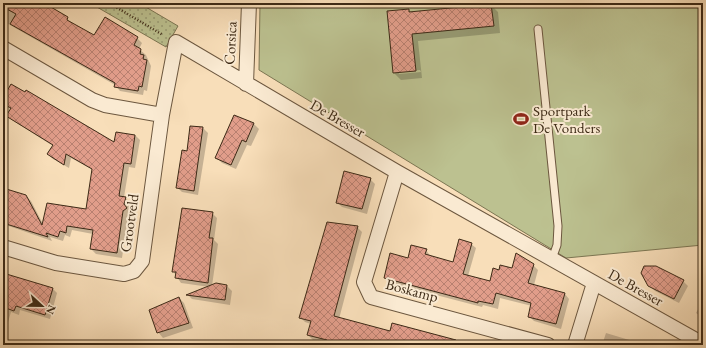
<svg xmlns="http://www.w3.org/2000/svg" width="706" height="348" font-family="'EB Garamond',serif">
<style>
.grass{fill:url(#grass-dots);stroke:#7c7653}
.garden{fill:#bcc190;stroke:#7c7653}
.shadow{fill:#0003;fill-rule:evenodd}
.building{fill:url(#building-cross-hatch);stroke:#3d2a16}
.lines{fill:none;stroke-linecap:round;stroke-linejoin:round}
.service-casing{stroke:#6c573f;stroke-width:9}
.minor-casing{stroke:#6c573f;stroke-width:16}
.path{stroke:#3d2a16;stroke-width:2.5;stroke-dasharray:1 2;stroke-linecap:butt}
.service{stroke:#faead2;stroke-width:7}
.minor{stroke:#faead2;stroke-width:14}
.labels{text-anchor:middle;dominant-baseline:central;stroke-width:4;stroke-linejoin:round;paint-order:stroke}
.street-label{font-size:15px;fill:#3d2a16;stroke:#faead2}
.poi-label{font-size:15px;fill:#3d2a16;stroke:#faead2;text-anchor:start}
</style>
<defs>
<pattern id="grass-dots" width="8" height="8" patternUnits="userSpaceOnUse"><rect width="8" height="8" fill="#bcc190"/><path d="M2 2h.1M6 6h.1" fill="none" stroke="#9a9d75" stroke-width="1.8" stroke-linecap="round"/></pattern>
<pattern id="building-cross-hatch" width="8" height="8" patternUnits="userSpaceOnUse"><rect width="8" height="8" fill="#e19d8a"/><path d="M0 0l8 8M0 8l8-8" fill="none" stroke="#b88070"/></pattern>
</defs>
<rect width="100%" height="100%" fill="#f8deb9"/>
<filter id="stains"><feTurbulence type="fractalNoise" baseFrequency=".005" numOctaves="4"/><feColorMatrix values="0 0 0 0 .2 0 0 0 0 .09 0 0 0 0 .02 0 0 0 .5 -.17"/></filter>
<radialGradient id="worn" r=".72"><stop offset=".6" stop-color="#630" stop-opacity="0"/><stop offset="1" stop-color="#630" stop-opacity=".3"/></radialGradient>
<!-- grass -->
<path class="grass" d="M90 3H139L178 26 166 47Z"/>
<!-- garden -->
<path class="garden" d="M260 3H703V245L566 258 259 70Z"/>
<!-- shadow -->
<path class="shadow" d="M3 3H42L94 37 137 38 142 43 139 49 146 55 151 66 147 91 144 90 143 95 120 91 115 85 3 21Z
M491 3H510L491 5 498 12 500 33 418 41 422 78 401 80 394 73 388 12 409 10 412 13 492 5ZM420 70 421 72 399 74V72Z
M3 100 115 143 135 135 140 140 135 168 129 167 124 197 130 202 129 210 131 213 128 216 122 258 96 254 91 249 93 234 72 230 70 237 65 235 63 241 50 237 52 241 3 224V189L26 196 31 201 43 224 87 210 93 170 71 158 69 168 53 159 48 154 53 146 12 120 8 116 11 110 3 103Z
M235 116 254 124 259 129 251 146 247 145 236 169 222 163 217 158Z
M191 127 203 128 208 133 198 195 182 192 177 187 188 152Z
M370 179 375 184 367 214 342 207 337 202Z
M212 213 217 218 214 240 218 244 212 286H227L232 291 230 305 192 299 188 295 210 287 181 283 173 271Z
M357 227 362 232 339 319 390 332 392 325 470 345H327V343L313 340 308 335 311 324 305 322 301 318Z
M471 244 476 248 468 276 491 282 499 271 533 265 538 270 534 285 565 294 569 299 561 329 534 321 529 316 532 306 500 298 498 309 483 305 482 307 390 283 385 278 409 259 426 250 431 257 454 263Z
M3 274 53 289 57 293 50 319 20 310 19 315 11 312 3 339Z
M683 281 688 286 679 303 655 291 649 285Z
M179 298 184 303 193 328 163 338 158 332Z
M703 300V318L696 313Z
M606 333 646 345H602Z"/>
<!-- building -->
<path class="building" d="M3 3H44L68 17 67 20 94 35 105 17 138 37 134 45 141 49 140 54 144 55 143 59 147 60 142 87 139 86 138 91 114 87 115 83 10 24 16 14 3 7Z
M491 4 494 26 412 34 416 71 393 73 387 11 409 9V12Z
M11 84 25 92 26 90 114 142 116 132 135 135 131 164 124 163 119 196 126 197 124 204 127 208 123 211 117 253 90 249 93 230 67 226 66 233 60 231 58 237 46 233 48 237 3 223V188L26 195 42 225 47 203 86 209 92 169 66 154 64 165 47 154 53 145 6 116 11 108 3 104V98Z
M234 115 254 123 246 142 242 140 231 165 215 158Z
M190 126 203 127 194 191 176 188 182 150 187 151Z
M344 171 371 178 362 209 336 203Z
M182 208 213 212 209 238H213L208 283 175 278 176 272H172Z
M327 222 358 226 334 316 390 331 392 323 456 340 455 345H326L327 340 307 335 311 321 299 318Z
M459 239 472 243 463 274 490 281 493 268 499 270 500 265 512 268 516 253 534 264 528 283 565 293 556 324 528 317 531 303 496 293 493 304 478 301V303L384 278 390 253 408 258 411 245 427 249 425 254 453 262Z
M644 266H656L684 280 674 299 648 286 641 273Z
M3 273 53 288 45 315 16 306 14 311 3 307Z
M216 283 227 285 225 300 186 295Z
M179 297 189 323 157 333 149 310Z"/>
<g class="lines">
<defs>
<path id="service" d="M538 29 558 226 557 245 552 259"/>
<path id="minor" d="M3 48 92 100 105 105 162 115
M246 84 249 3
M397 172 364 282 371 297 548 345
M3 247 56 263 124 274 134 271 142 261 162 115 176 42 397 172 703 344
M575 345 594 283"/>
</defs>
<!-- service casing -->
<use href="#service" class="service-casing"/>
<!-- minor casing -->
<use href="#minor" class="minor-casing"/>
<!-- path -->
<path class="path" d="M109 3 163 35"/>
<!-- service -->
<use href="#service" class="service"/>
<!-- minor -->
<use href="#minor" class="minor"/>
</g>
<!-- icons -->
<defs>
<symbol id="stadium-bare" viewBox="-9 -9 18 18"><path d="M0-5a6.5 5 0 1 0 0 10a6.5 5 0 1 0 0-10ZM-3.5-1.8h7v3.6h-7Z" fill="#8f2418" stroke="#faead2" stroke-width="2.5" paint-order="stroke"/></symbol>
</defs>
<g fill-rule="evenodd">
<use href="#stadium-bare" x="510" y="108" width="22" height="22"/>
</g>
<g class="labels">
<!-- street labels -->
<g class="street-label">
<text transform="translate(230 43) rotate(-87)">Corsica</text>
<text transform="translate(338 118) rotate(30)">De Bresser</text>
<text transform="translate(129 223) rotate(-82)">Grootveld</text>
<text transform="translate(636 287) rotate(29)">De Bresser</text>
<text transform="translate(412 290) rotate(15)">Boskamp</text>
</g>
<!-- poi labels -->
<g class="poi-label">
<text x="533" y="110">Sportpark<tspan x="533" dy="17">De Vonders</tspan></text>
</g>
</g>
<!-- margin -->
<rect width="706" height="348" fill="none" stroke="#f8deb9" stroke-width="16"/>
<rect x="4" y="4" width="698" height="340" fill="none" stroke="#3d2a16" stroke-width="2"/>
<rect x="8" y="8" width="690" height="332" fill="none" stroke="#3d2a16"/>
<!-- north arrow -->
<g transform="translate(42 306) rotate(112)" stroke="#faead2" stroke-width="3" paint-order="stroke">
<path d="M0-3L7 15L0 10L-7 15Z" fill="#3d2a16"/>
<text y="-6" font-size="11" font-weight="bold" text-anchor="middle" fill="#3d2a16">N</text>
</g>
<rect width="100%" height="100%" filter="url(#stains)"/>
<rect width="100%" height="100%" fill="url(#worn)"/>
</svg>
